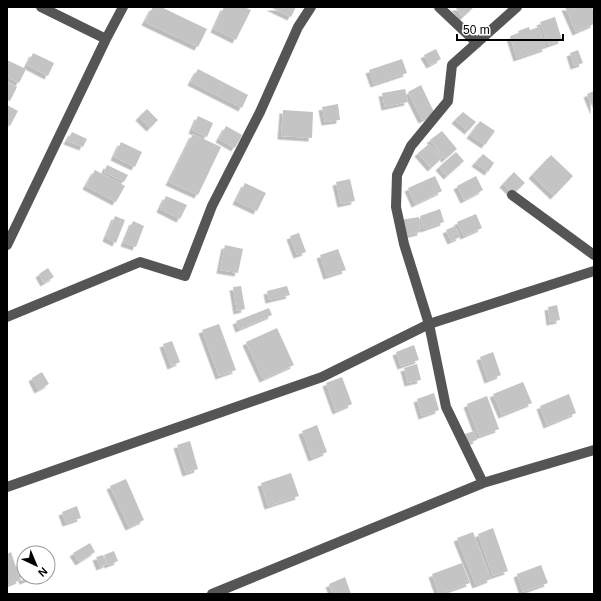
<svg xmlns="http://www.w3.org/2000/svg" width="601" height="601" font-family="Arial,sans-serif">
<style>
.building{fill:#c4c4c4;filter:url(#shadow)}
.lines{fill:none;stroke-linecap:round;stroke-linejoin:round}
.minor{stroke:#555;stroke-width:10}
</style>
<defs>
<filter id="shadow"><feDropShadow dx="-3.5" dy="3.5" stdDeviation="0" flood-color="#0004"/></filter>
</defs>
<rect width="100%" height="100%" fill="#fff"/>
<!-- building -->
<path class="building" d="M153 7H161L207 29 198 47 145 22Z
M224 7H244L251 10 236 40 214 29Z
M270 7H296L291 17Z
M455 7H474L463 17Z
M565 7H592L594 13V24L576 32Z
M555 17 562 40 548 45 540 22Z
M529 27 530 30 539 27 546 48 517 58 510 36 519 33 518 31Z
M436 49 441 59 430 65 424 55Z
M578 50 583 63 574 66 570 53Z
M33 53 54 63 48 76 27 65Z
M402 59 407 73 374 84 369 70Z
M7 60 26 69 19 83 7 77Z
M198 69 248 95 242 108 191 82Z
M7 82 17 87 10 101 7 99Z
M421 85 435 114 422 120 408 92Z
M405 89 408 102 385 107 382 93Z
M594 91V111L587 94Z
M338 104 340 120 325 122 322 107Z
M7 105 18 111 10 126 7 124Z
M147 109 158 120 150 128 139 117Z
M283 110 313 112 312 138 281 136Z
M463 112 476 122 468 131 455 120Z
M198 116 213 123 207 137 192 130Z
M480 121 495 131 485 145 470 135Z
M226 126 242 135 235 148 219 139Z
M442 131 457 149 445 159 430 140Z
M72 132 87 139 83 147 67 141Z
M193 134 221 147 198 195 169 182Z
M121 142 142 152 135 167 114 157Z
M429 144 442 158 431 168 418 153Z
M456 152 464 161 447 176 439 167Z
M483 154 494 163 488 172 475 163Z
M551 155 573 176 554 196 532 175Z
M107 165 128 175 124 182 104 172Z
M95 170 125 186 116 202 86 186Z
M514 172 525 183 513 194 503 184Z
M435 176 442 191 415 204 408 188Z
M476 176 483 190 464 200 457 186Z
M350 179 355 201 341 204 336 182Z
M245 183 266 193 257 211 236 201Z
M166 196 187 205 180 219 160 209Z
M440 209 444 222 424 229 420 216Z
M476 214 482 228 464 236 457 222Z
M115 216 125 220 116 243 106 238Z
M419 217 421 232 403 236 400 220Z
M133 221 144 226 136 247 124 243Z
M455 226 460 237 451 241 446 230Z
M299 233 306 252 297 255 290 236Z
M225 245 243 249 238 273 220 270Z
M338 249 346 270 327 276 320 255Z
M48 268 54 277 44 283 39 274Z
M241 286 245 309 237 311 233 287Z
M287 286 290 295 269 300 267 291Z
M557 305 560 320 550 322 548 307Z
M269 308 272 315 239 329 236 321Z
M219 324 236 370 219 376 202 330Z
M277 328 294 365 263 379 246 342Z
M172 341 180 362 171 366 163 344Z
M414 345 419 360 401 366 396 352Z
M493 352 501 375 488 380 480 357Z
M417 364 421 380 408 383 404 368Z
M42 372 49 384 38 390 32 378Z
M342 377 352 404 336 411 326 383Z
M523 382 532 403 502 415 493 394Z
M434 393 439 410 422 416 417 399Z
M569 394 576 413 547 425 540 406Z
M487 396 499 429 479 436 467 404Z
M317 425 327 452 312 458 302 431Z
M474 431 477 440 468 443 465 434Z
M190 441 198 469 186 473 177 445Z
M291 473 299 496 268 506 261 483Z
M126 479 144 520 129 527 110 486Z
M77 506 81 518 66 523 62 512Z
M493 528 508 571 493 576 478 534Z
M473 532 491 579 476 585 457 538Z
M90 543 95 552 79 562 73 553Z
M114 551 118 561 108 565 104 555Z
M11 552 20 580 7 585V554Z
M103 555 107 564 100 567 96 557Z
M24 561V577H34L23 581 17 564Z
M462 563 470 583 439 594 432 574Z
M541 565 548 583 523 592 517 574Z
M345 577 351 594H333L329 584Z"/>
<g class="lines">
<!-- minor -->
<path class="minor" d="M439 7 477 43
M106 39 123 7
M512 195 594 255
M7 245 106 39 41 7
M7 317 140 262 185 276 212 206 260 112 298 27 311 7
M483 483 446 407 429 324 404 244 396 207 397 175 411 146 448 101 452 65 517 7
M7 487 322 377 429 324 594 271
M212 594 483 483 594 450"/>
</g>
<!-- border -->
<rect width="601" height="601" fill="none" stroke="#000000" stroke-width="16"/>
<!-- north arrow -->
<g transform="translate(36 565) rotate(136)"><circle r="19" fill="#ffffff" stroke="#999999"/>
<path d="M0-3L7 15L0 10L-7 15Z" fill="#000000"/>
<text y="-6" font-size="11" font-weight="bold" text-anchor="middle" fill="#000000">N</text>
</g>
<!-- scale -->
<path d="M457 34v6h106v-6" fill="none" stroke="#000000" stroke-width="2"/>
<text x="463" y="34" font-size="12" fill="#000000" stroke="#ffffff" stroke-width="3" paint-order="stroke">50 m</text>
</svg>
